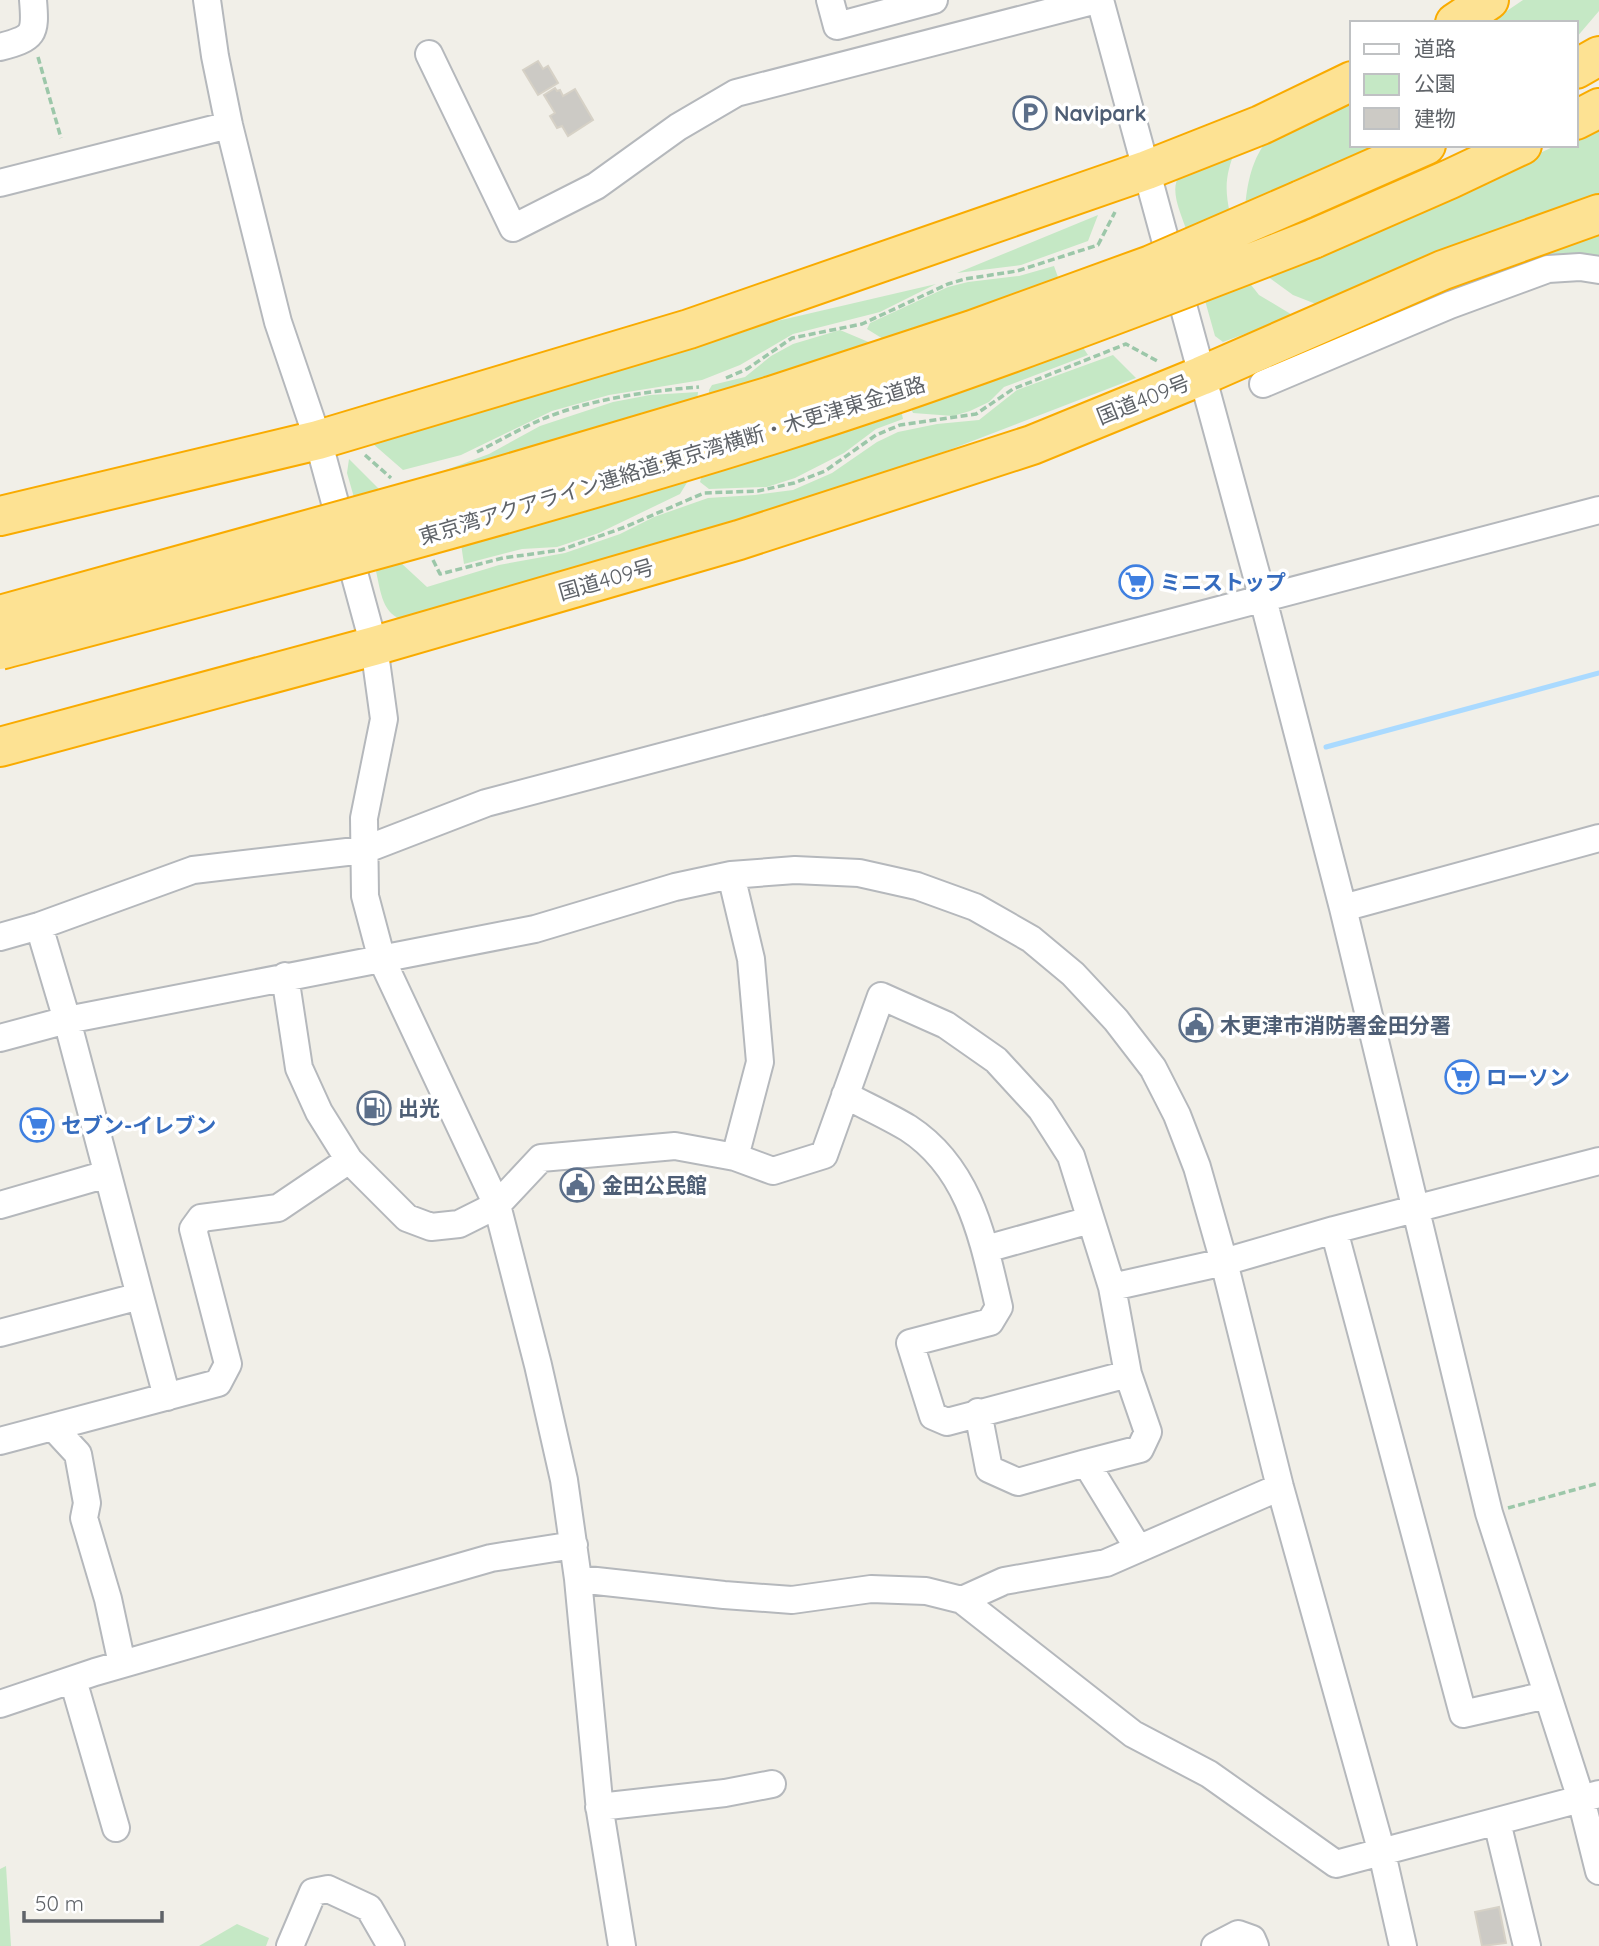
<svg xmlns="http://www.w3.org/2000/svg" width="1599" height="1946" font-family="Quicksand,'Noto Sans JP',sans-serif">
<style>
.green{fill:#c5e8c5}
.lines{fill:none;stroke-linecap:round;stroke-linejoin:round}
.stream{stroke:#aadaff;stroke-width:5}
.building{fill:#cccac5;stroke:#d6d1c6;stroke-width:2}
.minor-casing{stroke:#b5b8bc;stroke-width:30}
.highway-casing{stroke:#f9ab00;stroke-width:42}
.path{stroke:#9cc7a9;stroke-width:3.5;stroke-dasharray:7 3.5;stroke-linecap:butt}
.minor{stroke:#fff;stroke-width:26}
.highway{stroke:#fde293;stroke-width:38}
.highway-bridge-casing{stroke:#f9ab00;stroke-width:42;stroke-linecap:butt}
.highway-bridge{stroke:#fde293;stroke-width:38}
.labels{text-anchor:middle;dominant-baseline:central;stroke-width:7;stroke-linejoin:round;paint-order:stroke}
.service-label{font-size:21px;font-weight:bold;fill:#4e5e75;stroke:#fff;text-anchor:start}
.street-label{font-size:21px;fill:#5f6368;stroke:#fff}
.shop-label{font-size:21px;font-weight:bold;fill:#366cbe;stroke:#fff;text-anchor:start}
</style>
<rect width="100%" height="100%" fill="#f1efe8"/>
<!-- green -->
<path class="green" d="M1523 0H1599V11L1576 38V23H1489Z
M1352 100V145H1379L1245 209C1247 183 1252 158 1269 138Z
M1599 126V195L1316 304 1293 295 1264 274 1366 234 1557 145H1576V136Z
M1236 148C1226 174 1224 186 1230 214L1187 232C1182 216 1168 189 1180 175Z
M1098 215 1088 241 1021 265 957 273Z
M1599 233V263L1258 380 1255 373 1345 329Z
M1054 266 1059 280 888 342 867 329 870 323 948 287 968 282 1019 276Z
M1248 281 1259 295 1294 316 1223 342 1215 336 1204 297Z
M936 284 880 312 793 334 740 365 702 380 609 395 552 411 461 455 403 470 372 443 374 434 764 324Z
M840 330 878 346 709 400V390L712 385 745 377 771 356 793 344Z
M1082 346 1088 355 1004 387 989 402 970 411 953 416 913 413 910 406Z
M1113 355 1136 378 897 470 748 522 401 619C381 613 380 586 375 567L400 562 427 587 499 565 565 553 620 534 654 517 708 498 755 495 793 490 832 473 877 442 898 432 937 424 979 420 1017 390Z
M698 392 697 403 438 478V473L489 454 540 426 613 402 650 395Z
M901 410 903 419 876 429 844 453 795 478 767 487 709 489 700 482 703 472Z
M349 459 383 493 355 501 347 473Z
M691 476 680 494 599 533 557 547 522 549 464 564 461 544Z
M6 1866 11 1946H0V1869Z
M237 1924 269 1938 266 1946H199Z"/>
<g class="lines">
<!-- stream -->
<path class="stream" d="M1326 747 1599 673"/>
</g>
<!-- building -->
<path class="building" d="M538 61 543 69 548 66 558 83 538 95 523 70Z
M555 88 557 91 560 90 563 96 575 89 593 120 568 136 562 126 557 128 550 116 555 113 544 95Z
M1499 1907 1506 1943 1482 1946 1475 1912Z"/>
<g class="lines">
<defs>
<path id="minor" d="M207 0 215 56 229 125 278 322 318 440 374 646 384 719 364 818 365 896 382 960 497 1205 538 1365 564 1480 578 1579 600 1811 622 1946
M830 0 837 26 934 0
M1100 0 1263 599 1343 908 1489 1513 1581 1799 1599 1871
M0 47C34 38 36 35 33 0
M429 54 513 228 596 186 678 127 736 93 1097 0
M0 183 229 125
M1263 384 1450 305 1548 269 1580 267 1599 270
M731 875 751 959 760 1062 735 1157
M1343 908 1599 838
M0 937 39 926 193 870 364 850 486 803 1599 510
M285 976 299 1068 319 1112 349 1160 407 1218 431 1227 459 1224 497 1205 541 1158 675 1146 735 1157 773 1171 824 1155 881 996 946 1025 996 1060 1041 1109 1071 1156 1112 1287 1128 1374 1148 1432 1140 1449 1086 1463
M0 1038 67 1020 535 929 675 887 731 875 795 870 859 873 917 886 975 907 1031 939 1073 974 1116 1020 1153 1068 1177 1115 1197 1167 1224 1262 1280 1487 1382 1853 1403 1946
M845 1095C866 1106 888 1116 908 1128 971 1169 983 1240 999 1307L990 1322 910 1343 933 1416 947 1422 1128 1374
M0 1205 107 1174
M1334 1230 1463 1714 1547 1695
M986 1249 1090 1220
M1112 1287 1224 1262 1334 1230 1599 1161
M140 1296 167 1397
M0 1333 140 1296 67 1020 39 926
M978 1412 989 1469 1018 1482 1086 1463 1138 1548
M53 1427 78 1454 87 1503 84 1518 108 1599 122 1664
M0 1441 218 1383 228 1364 193 1229 201 1218 278 1208 349 1160
M578 1579 724 1595 792 1600 871 1589 926 1591 962 1600 1133 1734 1209 1774 1336 1864 1599 1794
M962 1600 1004 1581 1106 1563 1280 1487
M73 1680 116 1828
M0 1704 95 1672 491 1558 574 1545
M599 1807 725 1793 772 1784
M1497 1822 1527 1946
M290 1946 313 1892 328 1889 369 1908 391 1946
M1215 1946 1238 1934 1252 1939 1255 1946"/>
<path id="highway" d="M1455 23 1489 0
M1576 69 1599 56
M1576 120 1599 108
M1301 200 1426 145
M1313 239 1450 179 1522 145
M0 516 318 440 689 329 1147 170 1261 125 1352 81
M0 747 374 646 739 540 1032 445 1201 376 1443 270 1599 214"/>
</defs>
<!-- minor casing -->
<use href="#minor" class="minor-casing"/>
<!-- highway casing -->
<use href="#highway" class="highway-casing"/>
<!-- path -->
<path class="path" d="M38 57 61 138
M726 378 747 369 792 338 862 324 948 284 965 279 1017 271 1098 245 1115 212
M477 452C499 441 521 428 545 418 592 399 648 391 699 387
M365 455 391 478
M433 560 440 574 503 558 561 550 625 527 704 493 758 491 794 483 825 471 876 435 900 425 976 414 1013 389 1126 344 1159 362
M1508 1508 1599 1483"/>
<!-- minor -->
<use href="#minor" class="minor"/>
<!-- highway -->
<use href="#highway" class="highway"/>
<defs>
<path id="highway-bridge" d="M0 615 491 479 771 396 972 330 1151 265 1301 200
M0 650C261 581 522 513 780 432 960 375 1137 307 1313 239"/>
</defs>
<!-- highway-bridge casing -->
<use href="#highway-bridge" class="highway-bridge-casing"/>
<!-- highway-bridge -->
<use href="#highway-bridge" class="highway-bridge"/>
</g>
<!-- icons -->
<defs>
<symbol id="parking-ring" viewBox="-11 -11 22 22"><circle r="9.5" fill="#fff" stroke="#5c6f8a" stroke-width="1.5"/><path d="M-3.5-5.5H1a3.5 3.5 0 0 1 0 7H-1V5.5H-3.5ZM-1-3.4V-.6H.8a1.4 1.4 0 0 0 0-2.8Z" fill="#5c6f8a"/></symbol>
<symbol id="supermarket-ring" viewBox="-11 -11 22 22"><circle r="9.5" fill="#fff" stroke="#3f7fe0" stroke-width="1.5"/><path d="M-6-5.5h2.5l.6 2H6L4.5 2H-2.5L-4.4-4H-6ZM-1.5 3.2a1.3 1.3 0 1 0 .1 0ZM3 3.2a1.3 1.3 0 1 0 .1 0Z" fill="#3f7fe0"/></symbol>
<symbol id="civic-ring" viewBox="-11 -11 22 22"><circle r="9.5" fill="#fff" stroke="#5c6f8a" stroke-width="1.5"/><path d="M-.6-6.5H3V-4.5H.6V-3L4-1V1h2V6H-6V1h2V-1L-.6-3ZM-1.2 2.5V6h2.4V2.5Z" fill="#5c6f8a"/></symbol>
<symbol id="fuel-ring" viewBox="-11 -11 22 22"><circle r="9.5" fill="#fff" stroke="#5c6f8a" stroke-width="1.5"/><path d="M-5.5-6h7V0h2V4h1.3V-2.5L3-4.5l.8-.8L6-3V5H2.5V1h-1V6h-7ZM-4.2-4.7v3.2H.2V-4.7Z" fill="#5c6f8a"/></symbol>
</defs>
<g fill-rule="evenodd">
<use href="#parking-ring" x="1011" y="94" width="38" height="38"/>
<use href="#supermarket-ring" x="1117" y="563" width="38" height="38"/>
<use href="#civic-ring" x="1177" y="1006" width="38" height="38"/>
<use href="#supermarket-ring" x="1443" y="1058" width="38" height="38"/>
<use href="#fuel-ring" x="355" y="1089" width="38" height="38"/>
<use href="#supermarket-ring" x="18" y="1106" width="38" height="38"/>
<use href="#civic-ring" x="558" y="1166" width="38" height="38"/>
</g>
<g class="labels">
<!-- service labels -->
<g class="service-label">
<text x="1054" y="113">Navipark</text>
<text x="1220" y="1025">木更津市消防署金田分署</text>
<text x="398" y="1108">出光</text>
<text x="602" y="1185">金田公民館</text>
</g>
<!-- street labels -->
<g class="street-label">
<text transform="translate(1143 399) rotate(-22)">国道409号</text>
<text transform="translate(672 460) rotate(-17)">東京湾アクアライン連絡道;東京湾横断・木更津東金道路</text>
<text transform="translate(606 579) rotate(-16)">国道409号</text>
</g>
<!-- shop labels -->
<g class="shop-label">
<text x="1160" y="582">ミニストップ</text>
<text x="1486" y="1077">ローソン</text>
<text x="61" y="1125">セブン-イレブン</text>
</g>
</g>
<!-- legend -->
<rect x="1350" y="21" width="228" height="126" fill="#ffffff" stroke="#bfc1c3" stroke-width="2"/>
<rect x="1364" y="44" width="35" height="10" fill="#ffffff" stroke="#bfc1c3" stroke-width="2"/>
<text x="1414" y="56" font-size="21" fill="#5f6368">道路</text>
<rect x="1364" y="74" width="35" height="21" fill="#c5e8c5" stroke="#bfc1c3" stroke-width="2"/>
<text x="1414" y="91" font-size="21" fill="#5f6368">公園</text>
<rect x="1364" y="108" width="35" height="21" fill="#cccac5" stroke="#bfc1c3" stroke-width="2"/>
<text x="1414" y="126" font-size="21" fill="#5f6368">建物</text>
<!-- scale -->
<path d="M24 1911v10h138v-10" fill="none" stroke="#5f6368" stroke-width="3.5"/>
<text x="35" y="1911" font-size="21" fill="#5f6368" stroke="#ffffff" stroke-width="5" paint-order="stroke">50 m</text>
</svg>
